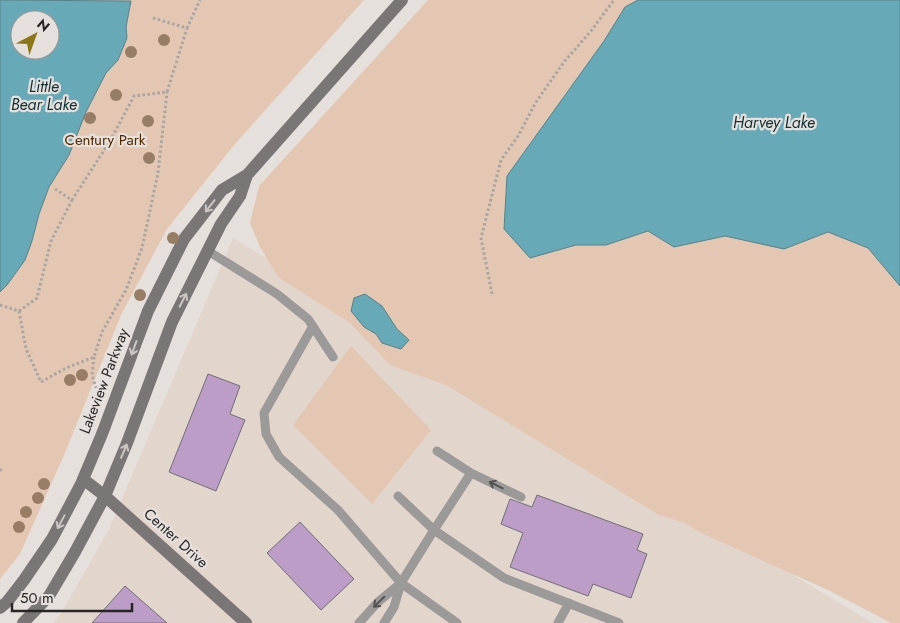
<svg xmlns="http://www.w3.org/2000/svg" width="900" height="623" font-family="Jost,sans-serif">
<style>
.built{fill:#e2d5cc}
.green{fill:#e3c7b2;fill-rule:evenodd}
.water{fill:#68a9b7;stroke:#55828b;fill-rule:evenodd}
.building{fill:#bb9dc8;stroke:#726f74}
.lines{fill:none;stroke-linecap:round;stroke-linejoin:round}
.path{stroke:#aaa5a2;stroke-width:3;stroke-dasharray:2.5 2.5;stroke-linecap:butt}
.lane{stroke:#9c9999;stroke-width:9}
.secondary{stroke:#7b7676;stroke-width:12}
.tree{fill:#967d63}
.oneway{stroke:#cbc6c2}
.oneway2{stroke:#565453}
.labels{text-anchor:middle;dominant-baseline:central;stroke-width:4.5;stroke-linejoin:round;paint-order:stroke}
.park-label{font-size:15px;fill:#552c00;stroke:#e6e0dc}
.street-label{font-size:15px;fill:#282625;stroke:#e6e0dc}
.water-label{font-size:16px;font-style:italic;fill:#103137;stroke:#e6e0dc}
</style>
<rect width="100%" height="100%" fill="#e6e0dc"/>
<!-- built -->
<path class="built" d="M233 238 873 623H53L62 612 109 529Z"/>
<!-- green -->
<path class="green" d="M0 0H364L235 144 167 229 122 313 64 455 20 554 0 579ZM20 20H50V50H20Z
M428 0H900V623H891L830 591 699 532 685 523 659 515 446 385 390 365 350 323 278 277 260 247 250 223 259 186Z
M351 346 431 430 372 504 293 425Z"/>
<!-- water -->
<path class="water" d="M0 0 131 1 126 27 127 38 118 60 106 73 86 112 69 155 49 187 39 214 32 241 25 260 7 285 0 292ZM20 20H50V50H20Z
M638 0H900V286L868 248 828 232 784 249 725 236 674 247 648 231 606 245H576L530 258 504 229 507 176 604 41 625 7Z
M365 294 382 306 397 329 409 340 401 349 382 343 376 334 364 327 351 311 354 298Z"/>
<!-- building -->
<path class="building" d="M208 374 240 386 230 414 245 420 216 491 169 472Z
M537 495 643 534 637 550 647 554 631 598 593 584 588 596 510 567 523 533 501 524 510 499 532 507Z
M300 522 354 579 321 610 267 553Z
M125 586 167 623H92Z"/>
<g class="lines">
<!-- path -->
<path class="path" d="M153 18 187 28 200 0
M55 189 72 200 110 141 134 96 167 92 187 28
M492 294 481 238 501 160 518 136 536 102 564 62 591 31 614 0
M0 305 19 311 26 349 41 382 66 368 94 357 102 332 126 290 142 248 158 173 167 92
M19 311 37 298 51 241 72 200
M94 357 92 375 96 388
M0 471 2 467"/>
<!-- lane -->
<path class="lane" d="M208 251 277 294 308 319 333 357
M313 326 264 413 266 434 279 457 338 510 401 583 457 623
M437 451 471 473 521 497
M398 496 434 530 471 473
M359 623 378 602 401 583
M384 623 394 607 401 583 434 530 504 578 619 623
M558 623 569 603"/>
<!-- secondary -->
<path class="secondary" d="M83 479 105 496 246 623
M0 608 7 602 24 580 52 539 81 484 102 434 148 311 184 239 222 190 247 175 402 0
M23 623 49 596 75 552 105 496 127 443 172 322 221 224 240 196 247 175"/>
</g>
<!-- trees -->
<g class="tree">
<circle cx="164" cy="40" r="6"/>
<circle cx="131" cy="52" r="6"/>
<circle cx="116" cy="95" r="6"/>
<circle cx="90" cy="118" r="6"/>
<circle cx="148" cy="121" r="6"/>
<circle cx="149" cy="158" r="6"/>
<circle cx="173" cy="238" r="6"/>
<circle cx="140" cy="295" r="6"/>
<circle cx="82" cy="375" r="6"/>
<circle cx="70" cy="380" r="6"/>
<circle cx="44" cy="484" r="6"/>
<circle cx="38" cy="498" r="6"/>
<circle cx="26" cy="512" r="6"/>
<circle cx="19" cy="527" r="6"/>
</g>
<!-- one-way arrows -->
<defs><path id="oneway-shaft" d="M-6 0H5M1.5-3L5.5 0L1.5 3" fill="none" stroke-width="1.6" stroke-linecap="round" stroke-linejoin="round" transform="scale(1.25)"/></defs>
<g class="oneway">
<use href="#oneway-shaft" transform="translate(210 206) rotate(128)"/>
<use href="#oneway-shaft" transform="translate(183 300) rotate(-63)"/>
<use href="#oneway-shaft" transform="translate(134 348) rotate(110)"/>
<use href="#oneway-shaft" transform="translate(124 451) rotate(-67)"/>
<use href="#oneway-shaft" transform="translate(61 522) rotate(118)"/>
</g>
<g class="oneway2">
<use href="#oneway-shaft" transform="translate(496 485) rotate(-154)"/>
<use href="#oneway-shaft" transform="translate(379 602) rotate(136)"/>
</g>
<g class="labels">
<!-- park labels -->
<g class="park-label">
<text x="105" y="140">Century Park</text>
</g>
<!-- street labels -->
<g class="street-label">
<text transform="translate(104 381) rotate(-69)">Lakeview Parkway</text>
<text transform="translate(176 538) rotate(42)">Center Drive</text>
</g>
<!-- water labels -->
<g class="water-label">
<text x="44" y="86">Little<tspan x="44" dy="18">Bear Lake</tspan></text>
<text x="774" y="122">Harvey Lake</text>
</g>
</g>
<!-- north arrow -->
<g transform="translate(35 35) rotate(41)"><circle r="24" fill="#e6e0dc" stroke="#9a9693"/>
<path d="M0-4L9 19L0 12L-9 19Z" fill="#8c761a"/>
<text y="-8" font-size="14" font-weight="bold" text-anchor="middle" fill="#282625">N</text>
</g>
<!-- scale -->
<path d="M12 603v8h120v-8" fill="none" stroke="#282625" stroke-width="2.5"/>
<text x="20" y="603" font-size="15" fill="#282625" stroke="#e6e0dc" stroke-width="4" paint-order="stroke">50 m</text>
</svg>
